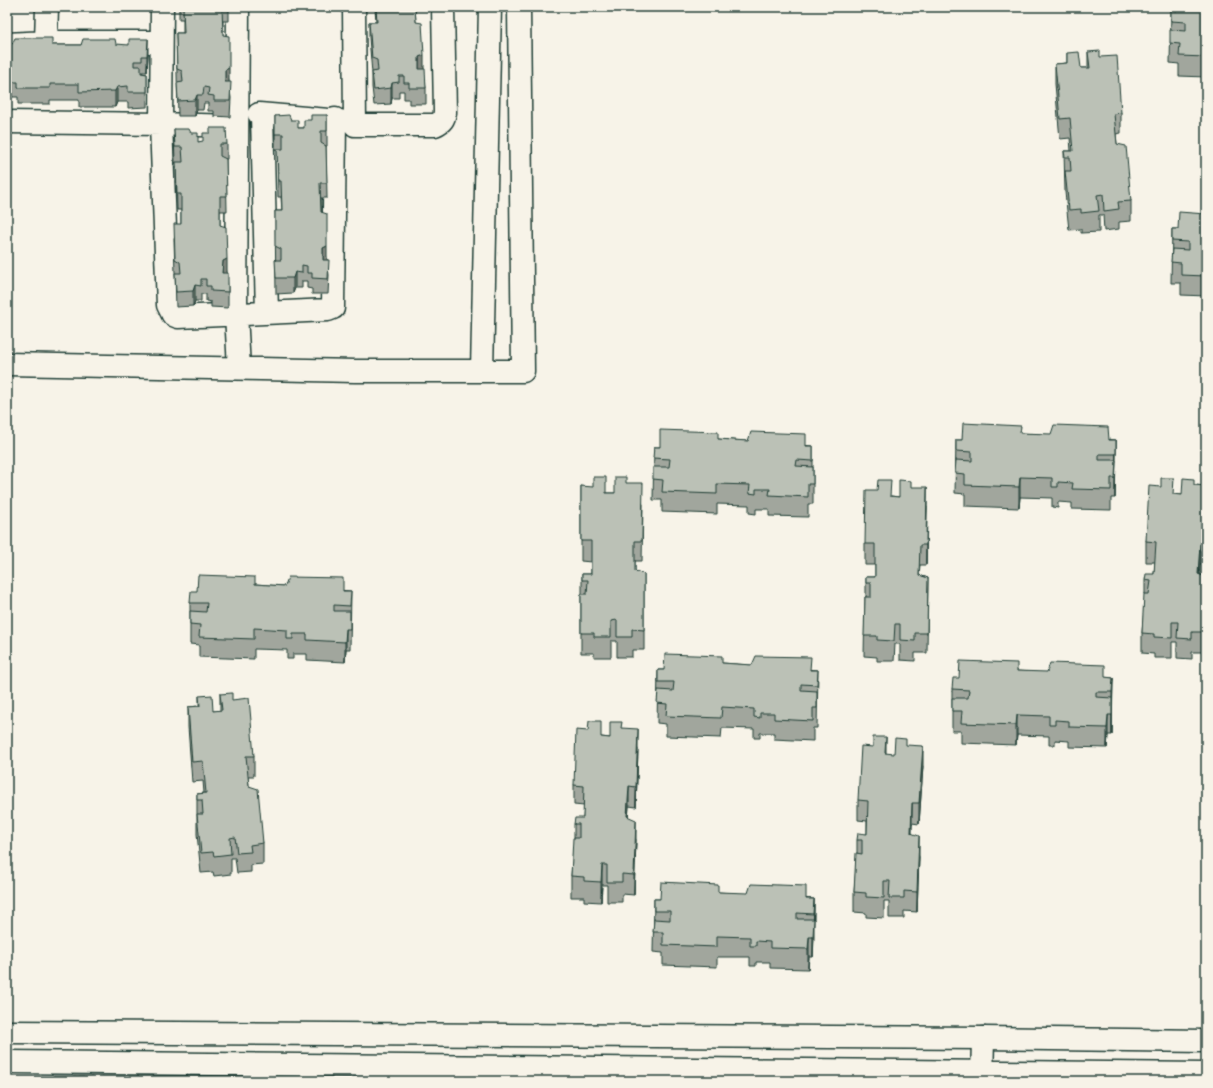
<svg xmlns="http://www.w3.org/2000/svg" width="1213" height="1088" font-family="Pangolin,sans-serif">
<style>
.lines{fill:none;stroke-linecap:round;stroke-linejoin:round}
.minor-casing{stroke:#1f3d34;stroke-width:25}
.major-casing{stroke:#1f3d34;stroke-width:25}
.minor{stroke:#f7f3e8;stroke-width:22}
.major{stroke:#f7f3e8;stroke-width:22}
.wall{fill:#a1a69d;stroke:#1f3d34}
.shaded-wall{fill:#83877f;stroke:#1f3d34}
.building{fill:#bbc1b6;stroke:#1f3d34}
</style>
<rect width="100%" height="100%" fill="#f7f3e8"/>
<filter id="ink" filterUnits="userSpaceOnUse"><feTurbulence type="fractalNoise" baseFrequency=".025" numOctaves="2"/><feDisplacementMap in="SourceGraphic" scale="8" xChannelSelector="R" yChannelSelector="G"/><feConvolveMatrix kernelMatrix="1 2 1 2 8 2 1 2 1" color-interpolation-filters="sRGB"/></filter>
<g filter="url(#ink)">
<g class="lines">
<defs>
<path id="minor" d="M162 7 161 124 237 126
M238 7 236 314 239 368
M354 7 355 125H435C442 122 444 119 445 112L443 7
M46 42H158
M7 44 46 42 47 7
M259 114 340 121
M262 115 267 313
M7 122 161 124 168 305 173 315 178 317 328 310 333 308 335 119
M7 364 355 371H523L519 7
M482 371 490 7
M982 1081 983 1038"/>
<path id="major" d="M7 1032 983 1038 1206 1041
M7 1062 1206 1074"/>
</defs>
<!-- minor casing -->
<use href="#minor" class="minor-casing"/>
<!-- major casing -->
<use href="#major" class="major-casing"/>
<!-- minor -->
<use href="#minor" class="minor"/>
<!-- major -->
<use href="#major" class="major"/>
</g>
<!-- wall -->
<path class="wall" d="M21 7H38V8Z
M179 7H229V21H223V35L231 98 230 117 214 116V111H208V103H204L203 110H197L195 116H178L176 33H183V19H179Z
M371 7H421L415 8 416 22 426 88V104H409V99H404V91H399V98H392L391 104 374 105 372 87V73L369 38V22H376L375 8H371Z
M1206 7V77L1179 76V64L1170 63 1171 10 1177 11Z
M7 44 52 45H81L116 44 148 55 147 72H142V73L147 74V107L128 108V102H117L115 107H79V100H50V104H18V97H7Z
M1088 52 1100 57 1121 113V133L1116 134 1117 144 1131 201V221L1119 222V229L1104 231 1103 215H1099V232L1081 233V229L1069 230 1065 192 1064 151H1071L1070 138 1060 139 1055 84V64L1067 63V53L1081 68H1088Z
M327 115V146H326L327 198H321V212L329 275 328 294H312V289L307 288V281H302V288H295L293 293 276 294 275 211H282L281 197H278L277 150H275V116L291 120 298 128H304L311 120Z
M174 129 191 133 198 142 227 144V159H226L227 211H220V225L227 273 228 288V308L211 307V302L206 301V294H201V301H195L193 306 176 307 174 239 181 224V210H177L176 163H175Z
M1206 214V296L1181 295V283H1171L1172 229H1178Z
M1021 433 1116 440 1115 498H1111V510L1072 509V503L1058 502V508L1052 507V498L1020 497 1019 508 965 506V494L955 493 956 440H962Z
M718 439 813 446V504H808V517L769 516V509H756V514L749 513V505L717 504V514L662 512V500H653L654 447H660Z
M626 483 643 504 642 561H635V571L644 574V650H632V657H617V641H611V657H594V653H581V594H582V574H591V562L581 561V486L606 493H615Z
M1194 485 1206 486V564H1200V574L1206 577V627L1205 652H1192V659L1177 658V642H1172V658H1154V654L1142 653V633L1145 594V580L1154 574 1155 562H1146V541L1161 487 1174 494 1182 495Z
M911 487 927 507 926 565H920L919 575 928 578 927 653H915V661L900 660V644H895L894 661H877V657L864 656 865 597H866V577H875V565H865V544L891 496 899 497Z
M255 584 351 591 350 649H346L345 662 307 660V654H293V659H287V650L254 649V659L199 657V645L190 644V603L197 591Z
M722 663 818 670 817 728H813V741L774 739V733H760V738H754V729L722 728 721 738 666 736V724L657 723 658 670H664Z
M1017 671 1113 678 1112 735H1108L1107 748 1069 747V741L1055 740V745H1049V736L1017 735 1016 745 961 743V731H952V689L959 678Z
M220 694 232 700 254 756V776H248L249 786 263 843V864L251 865V872L237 873 235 858H231V874L214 876 213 872 201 873 197 834V794L204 793 203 781 192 782 188 727V707L199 706V696L213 711H220Z
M622 728 638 749 636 807 629 806 628 817 636 840 634 895 622 894V902H607V885H602L601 902 584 901V897H571V876L574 838V824L583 818 584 806 574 805V785L601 737 610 738Z
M906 745 923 766 919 824 912 823V833L919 857 917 912 904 911V918H889V901H884V918L866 917V913L854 912V892L857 854V840L867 834V821L858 820V800L894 754Z
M718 892 814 899 813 957H809L808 969 770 968V962H756V966H750V957H717V967L663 965V953L653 952 654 899H660Z"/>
<!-- shaded-wall -->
<path class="shaded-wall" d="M148 39V55L147 72V56Z
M424 55V71L419 72V57Z
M229 68V84L225 98V70Z
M392 83V98L391 104V88Z
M117 87V102L115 107V91Z
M197 95V110L195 116V100Z
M327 246V262L323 275V248Z
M227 259V275L222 273 223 261Z
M295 272V288L293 293V278Z
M195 285V301L193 306V291Z
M1116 440V460L1115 498V478Z
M1020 477V497L1019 508V487Z
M927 487V507L926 565V545Z
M1200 544V564L1198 594V574Z
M1206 607V627L1205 652V632Z
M346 629V649L345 662V642Z
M1113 678 1112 718V735V692Z
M1017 715V735L1016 745V725Z
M1108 715V735L1107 748V728Z
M638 729V749L636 807V787Z
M886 737V758L885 753Z
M923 746V766L919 824V803Z
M629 786V806L627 837V816Z
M912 803V823L911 853V833Z
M636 820V840L634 895V875Z
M919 836V857L917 912V892Z
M602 865V885L601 902V882Z
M814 899V939L813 957V937Z
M809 937V957L808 969V949Z"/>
<!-- building -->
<path class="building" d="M183 7H222L223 35 229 36V68L225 70V82H231L230 101H214V96L208 95 209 88 204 87 203 95H197L195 100 178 101 177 83 183 82 182 71 177 69 176 33H184Z
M376 7H415L416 22 422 23 424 55 419 57V69H425L426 88H409V83H404V76H399V82L392 83 391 88 374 90 372 72 378 71 377 60 372 58 369 22H377Z
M1177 7H1206V57L1179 56 1180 44 1170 43V30L1186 31V22L1171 21V10L1177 11Z
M15 38H52V45H81L83 39H115L116 44 129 45V39H148L147 56H142V61H134V66H141V73L147 74V92H128V86L117 87 115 91 79 92V84H50V88H18V82H7V44H12Z
M1100 51V57L1117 56 1121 113 1114 114 1117 144 1126 146 1131 201 1118 202 1119 209 1104 211 1103 194 1097 195 1099 211 1081 213V209L1069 210 1065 171H1071L1070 157H1065L1064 151H1073L1070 118 1060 119 1055 64 1067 63V53L1079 52 1081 68H1090L1088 52Z
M289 115 291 120H298V128H304V120H311V115H327V131H321V143L326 146 327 183H320L321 212 327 214V246L323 248V260H329L328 279 312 278V273H307V266L302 265V273L295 272 293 278H276L275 260H281V249L275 246V211H282L281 181H278L277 149H283V134H275V116Z
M210 128H226L227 144H220V156L226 159 227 196H220V225L226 227 227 259 223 261 222 273H228V292L211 291V286H206V279H201V286L195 285 193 291 176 292 175 273H181L180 262 175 259 174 224H181V194H177L176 162H183L182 147H175L174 129H189L191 133H198V142L203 141V133H210Z
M1179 212 1206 214V276L1181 275V263L1171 262 1172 249 1188 250V242L1172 241V229H1178Z
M963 423 1021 426 1020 433 1051 434 1054 425 1108 427 1109 440H1116V454H1099V460H1116L1115 478H1111V490L1072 489 1073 483 1058 482V487H1052V478L1020 477 1019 487 965 485V474L955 473 956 460 972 461V452L956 451V440H962Z
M660 430 718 432V439L748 441 751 432 806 434V446H813V461L797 460 796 466 813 467V484H808V497L769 495 770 489H756V494L749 493 750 485 717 484V494L662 492 663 480 653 479V467H669L670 459 653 458 654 447H660Z
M593 477H606V493H615V477H626V483H643L642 541H635V571L644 574V630L632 629V637H617V620L611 621V637H594V633H581V594H587L588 580H582V574H591V541H581V486L593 487Z
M1161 478H1174L1173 494 1182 495 1183 478 1194 479V485L1206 486V544H1200L1198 574 1206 577V607L1205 632H1192V639L1177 638 1178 622H1172V638L1154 637V634L1142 633 1144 594H1149L1151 581 1145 580 1146 574H1154L1156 542 1146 541 1149 486 1161 487Z
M878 480H891L890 496 899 497V480L911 481V487H927L926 545H920L919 575 928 578 927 633H915V641L900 640V624H895L894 641 877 640V636H864L865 597H871V583H866V577H875V544H865L866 490H877Z
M198 575 255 577V584L285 586 288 577 343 578V591H351L350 606 334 605V611H350V629H346L345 642 307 640V634H293V639H287V630L254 628V639L199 637 200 625 190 624V611L206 612 207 603H190L191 591H197Z
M665 654 722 656V663L752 665 756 656 811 657 810 670H818L817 685 801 684V690L817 691V708H813V721L774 719V713H760V718L754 717V709L722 707 721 718 666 716 667 704 657 703 658 690 673 691 674 682H658V670H664Z
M960 661 1017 663V671L1047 672 1050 663 1105 665V677L1113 678 1112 692H1096V697L1112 698V715H1108L1107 728 1069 727V721L1055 720V725H1049V716L1017 715 1016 725 961 723 962 711H952V698H968L969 690 952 689 953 678H959Z
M232 693V700L249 698 254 756H246L249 786 258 789 263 843 250 845 251 852 237 853 235 837 230 838 231 854 214 856 213 852 201 853 197 814H203L202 800H197V794L206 793 203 761 192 762 188 707 200 706 199 696 212 695 213 711 222 710 220 694Z
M589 721H601V737L610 738V722H622L621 728 638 729 636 787 629 786 627 816 636 820 634 875 622 874V882H607V865H602L601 882 584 881V877L571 876 573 838H579V824H574L575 818H583L584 786 574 785 576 730 588 731Z
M873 737H886L885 753 894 754 895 738 906 739V745L923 746 919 803H912L911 833 919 836 917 892 904 891V898H889L890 881H884V898L866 897V893L854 892 856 853 862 854V840H857L858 833 867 834 868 801 858 800 861 746 873 747Z
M661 882 718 885V892L748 893 751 884 806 886V899H814L813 914 797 913V919H814L813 937H809L808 949 770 948V942L756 941V946H750V937L717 936V947L663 945V932H653L654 919 670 920V911H654V899H660Z"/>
</g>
<!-- margin -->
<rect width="1213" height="1088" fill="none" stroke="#f7f3e8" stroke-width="24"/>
<rect x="12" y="12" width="1189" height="1064" fill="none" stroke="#1f3d34" stroke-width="1.5" filter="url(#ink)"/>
</svg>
